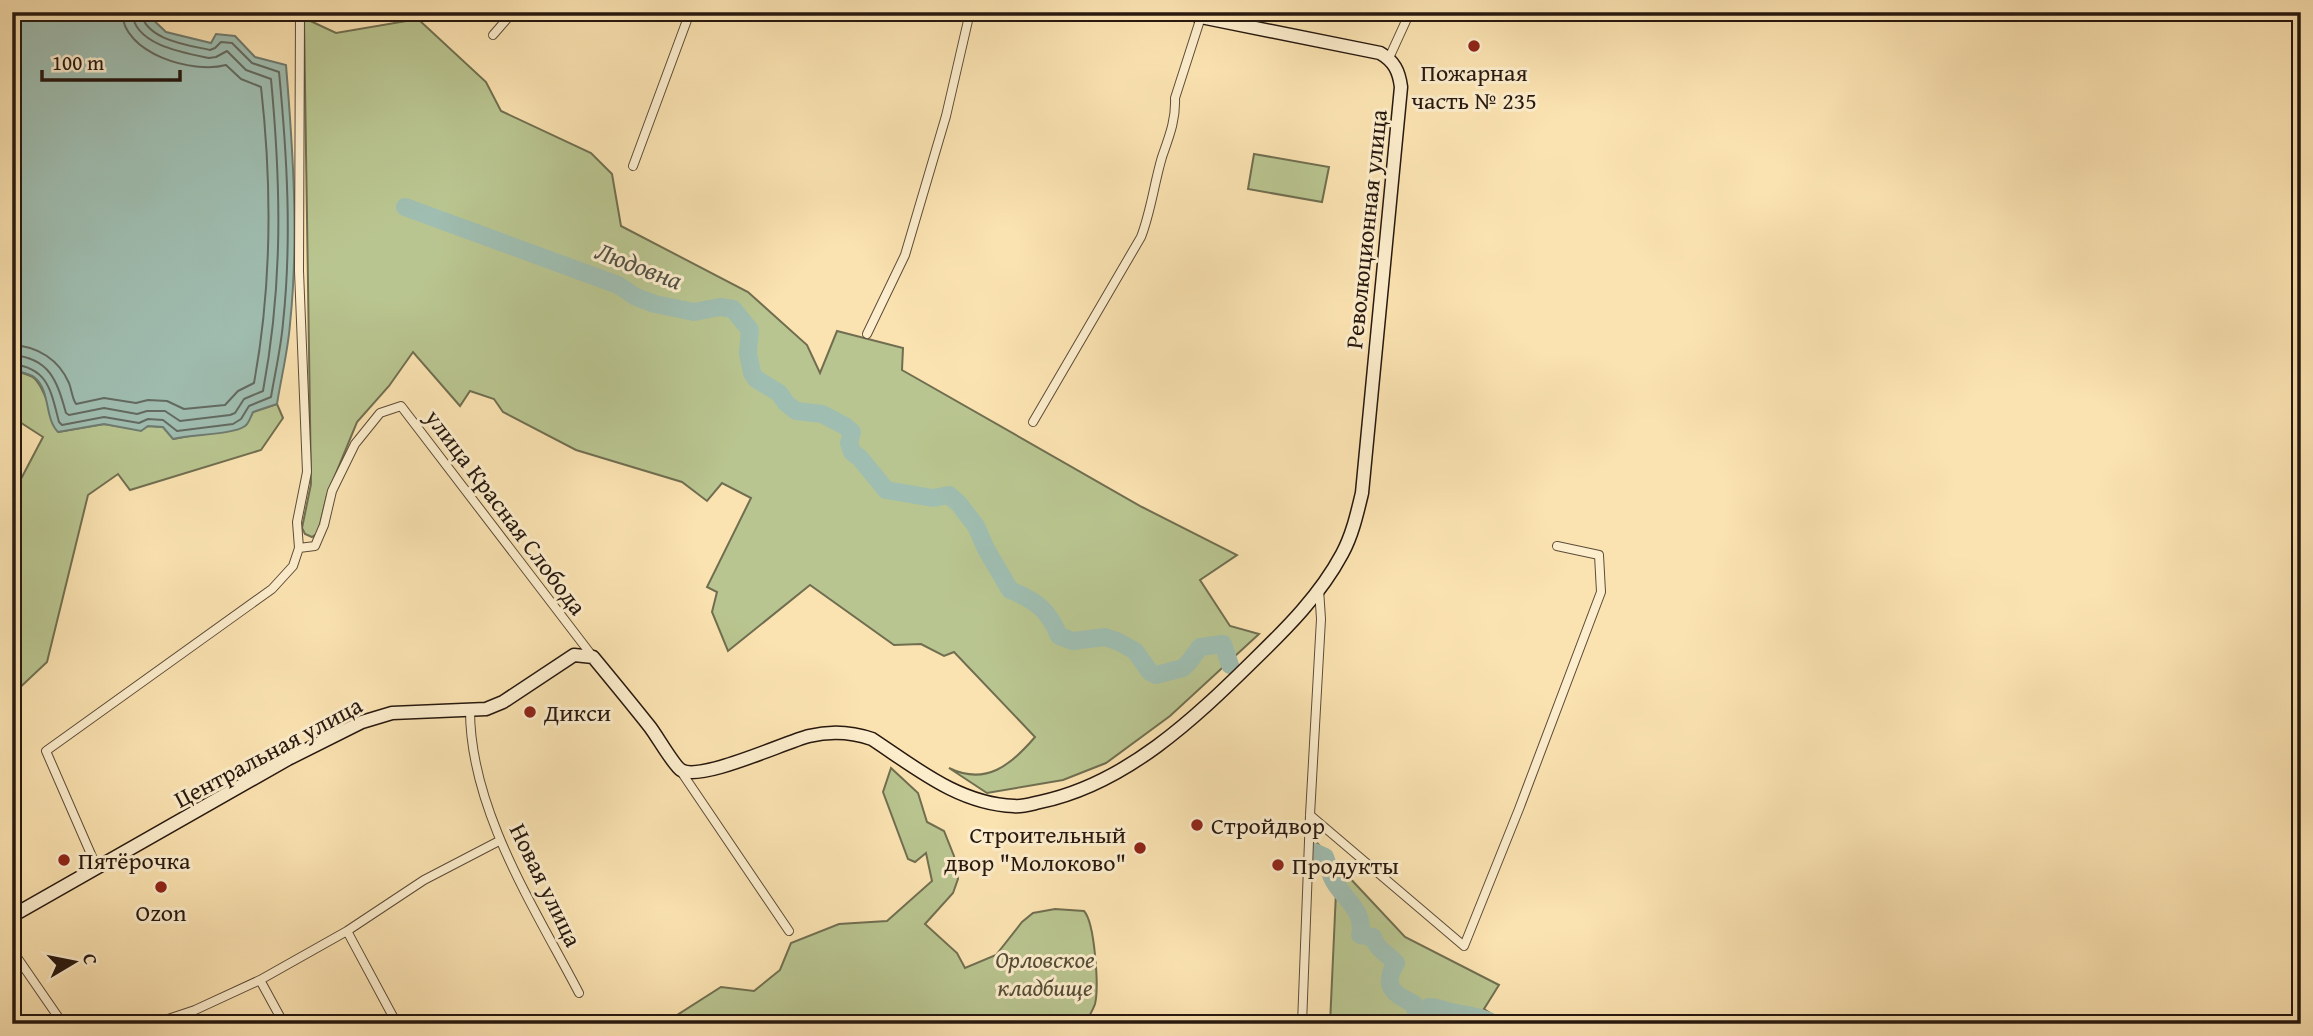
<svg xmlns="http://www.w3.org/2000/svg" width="2313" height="1036" font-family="'Gentium Book Plus',serif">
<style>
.green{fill:#b9c590;stroke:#706e50;stroke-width:2}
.water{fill:#9fbdb0;stroke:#6f7b70;stroke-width:2}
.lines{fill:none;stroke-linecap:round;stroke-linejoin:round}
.shore{stroke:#636a60;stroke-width:2}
.river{stroke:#9fbdb0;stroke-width:18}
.street-casing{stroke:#5c4b38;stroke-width:10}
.secondary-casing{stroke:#27180f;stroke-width:15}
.street{stroke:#fcedcc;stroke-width:8}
.secondary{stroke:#fcedcc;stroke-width:12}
.poi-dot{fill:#8f2418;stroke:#fcedcc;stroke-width:2.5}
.labels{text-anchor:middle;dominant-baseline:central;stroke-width:6;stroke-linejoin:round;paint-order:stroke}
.poi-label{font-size:24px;fill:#27180f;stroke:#fcedcc;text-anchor:start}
.street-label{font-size:24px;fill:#27180f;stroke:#fcedcc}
.park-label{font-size:24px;font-style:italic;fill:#534c36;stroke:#fcedcc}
.water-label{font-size:26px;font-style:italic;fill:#515247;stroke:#fcedcc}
</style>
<rect width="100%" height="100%" fill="#fbe3b1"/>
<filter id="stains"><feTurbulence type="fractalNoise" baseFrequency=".00286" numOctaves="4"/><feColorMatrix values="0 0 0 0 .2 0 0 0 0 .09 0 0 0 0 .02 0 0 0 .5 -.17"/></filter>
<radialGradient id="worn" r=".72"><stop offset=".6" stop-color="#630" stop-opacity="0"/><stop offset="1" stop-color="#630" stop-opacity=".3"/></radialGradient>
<!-- green -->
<path class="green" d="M304 18 336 33 418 19 486 82 501 111 591 153 612 174 621 226 748 292 807 345 820 373 837 331 903 348 902 370 1142 507 1237 555 1200 580 1230 626 1259 634 1170 716 1106 763 1063 780 987 793 949 768C986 786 1011 765 1035 737L954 652 944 656 921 644 894 645 810 585 728 651 712 612 717 592 707 587 751 498 722 483 707 501 682 482 576 450 503 412 494 399 470 391 460 406 413 352 389 386 357 422 327 495 318 533 312 537 305 534 302 528 311 484Z
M1254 154 1329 167 1322 202 1248 189Z
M12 370C19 372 29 374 34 378 45 388 52 418 59 432L104 424 141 430 148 426 163 427 174 439 246 425 253 412 277 404 283 418 261 450 130 490 118 474 88 495 47 662 12 695V496L43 437 12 417Z
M891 768 918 793 927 822 944 831 954 856 958 879 953 893 925 924 957 953 965 968 996 955 1022 922 1033 913 1055 909 1084 911C1095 923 1099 988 1095 1004 1093 1010 1088 1018 1085 1024H663L721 987 754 991 780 970 791 943 839 924 887 921 932 881 926 853 915 862 908 859 883 792Z
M1317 843 1405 937 1499 985 1484 1009 1507 1024H1330L1336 892Z"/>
<!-- water -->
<path class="water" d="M12 12H145L166 32 211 43 216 34 235 36 255 57 286 65C293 151 299 238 290 324 288 351 281 378 277 404L253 412C251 416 249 423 245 426 233 435 191 434 173 439L163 427 148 426 141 431 104 424 58 432C44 418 51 390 34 377 29 373 18 372 12 370Z"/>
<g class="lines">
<!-- shore -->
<path class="shore" d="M12 345C38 346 59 360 69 383 72 391 72 398 76 404L104 398 136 403 148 400 167 401 184 409 225 405 238 391 254 383C272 285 272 185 261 87L241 79 226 65C193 74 123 54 122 12
M12 355C50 358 57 381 66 413L69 415 104 408 137 414 147 411H165L180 421 230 415 235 413 244 399 263 391C283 284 281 186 271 79L246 70 227 51 216 57 209 58C184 53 134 45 132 12
M12 364C49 368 51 392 59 422L62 425 104 417 139 423 148 419 163 420 177 431 233 424 241 419 249 406 271 397C275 373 281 348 283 323 292 240 287 155 279 72L252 63 232 43 221 42 215 48 210 50C188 45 145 40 141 12"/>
<!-- river -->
<path class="river" d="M405 207 618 285 636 297 655 304 694 312 720 307 733 309 750 330 748 353 752 373 756 379 779 393 786 403 796 411 822 414 845 426 852 432 849 443 852 452 860 458 886 490 933 498 949 495 959 504 976 526 986 549 1010 590C1035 600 1049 610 1059 636L1073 641 1105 637 1119 642 1135 651 1150 672 1156 675 1183 668 1189 662 1200 647 1223 644 1230 665
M1314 852 1325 857C1328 865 1330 876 1335 883 1346 900 1365 912 1360 935L1373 937C1377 950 1387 953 1396 963 1382 986 1393 994 1414 1004L1417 1017H1425L1429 1007C1438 1007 1442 1010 1451 1012 1469 1016 1477 1015 1495 1024"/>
<defs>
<path id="street" d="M493 35 513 12
M1389 58 1410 12
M633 166 690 12
M867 334 905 255 946 116 970 12
M1033 422 1141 237C1151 211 1154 184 1162 157 1169 137 1176 120 1175 98L1201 17
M299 548 315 546 324 525 332 491 355 444 380 413 401 406 593 657
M470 710C470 809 534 907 579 993
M680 770 789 931
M1310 815 1464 946 1519 809 1601 592 1599 555 1557 546
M97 868 46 751 272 589 293 566 299 548 297 522 307 472 299 271 300 12
M347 931 397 1024
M12 950 63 1024
M260 980 284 1024
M153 1024 195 1010 260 980 347 931 424 880 499 841
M1302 1024 1310 815 1321 619 1319 589"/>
<path id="secondary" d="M12 916 288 759 362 722 392 713 486 709 503 702 574 655 593 657C612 680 631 703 650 727 657 736 674 766 681 770 700 782 785 742 809 736 829 731 852 732 872 739 916 768 959 804 1014 806 1022 807 1031 804 1040 802 1126 784 1194 719 1254 660 1287 628 1320 595 1342 554 1352 536 1357 514 1362 493L1401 87C1399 71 1394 61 1380 53L1201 17 1186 12"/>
</defs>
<!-- street casing -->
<use href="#street" class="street-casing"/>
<!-- secondary casing -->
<use href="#secondary" class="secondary-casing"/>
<!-- street -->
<use href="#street" class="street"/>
<!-- secondary -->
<use href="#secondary" class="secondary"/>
</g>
<!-- markers -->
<g class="poi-dot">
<circle cx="1474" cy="46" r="7"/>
<circle cx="530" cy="712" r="7"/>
<circle cx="1197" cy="825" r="7"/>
<circle cx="1140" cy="848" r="7"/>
<circle cx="64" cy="860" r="7"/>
<circle cx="1278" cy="865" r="7"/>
<circle cx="161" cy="887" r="7"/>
</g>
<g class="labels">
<!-- poi labels -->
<g class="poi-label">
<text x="1474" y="72" text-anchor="middle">Пожарная<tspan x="1474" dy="28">часть № 235</tspan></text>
<text x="544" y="712">Дикси</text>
<text x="1211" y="825">Стройдвор</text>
<text x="1126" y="834" text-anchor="end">Строительный<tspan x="1126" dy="28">двор "Молоково"</tspan></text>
<text x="78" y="860">Пятёрочка</text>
<text x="1292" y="865">Продукты</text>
<text x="161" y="912" text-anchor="middle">Ozon</text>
</g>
<!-- street labels -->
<g class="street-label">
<text transform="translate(1366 229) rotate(-84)">Революционная улица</text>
<text transform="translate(506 512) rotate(53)">улица Красная Слобода</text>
<text transform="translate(268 752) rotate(-28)">Центральная улица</text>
<text transform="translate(546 885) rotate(64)">Новая улица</text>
</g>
<!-- park labels -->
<g class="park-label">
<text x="1045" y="959">Орловское<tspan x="1045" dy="28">кладбище</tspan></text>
</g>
<!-- water labels -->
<g class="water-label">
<text transform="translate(639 265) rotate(21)">Людовна</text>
</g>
</g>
<!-- margin -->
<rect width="2313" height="1036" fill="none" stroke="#fbe3b1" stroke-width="42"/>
<rect x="14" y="14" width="2285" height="1008" fill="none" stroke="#27180f" stroke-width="3.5"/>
<rect x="21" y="21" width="2271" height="994" fill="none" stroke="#27180f" stroke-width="2"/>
<!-- north arrow -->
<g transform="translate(74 962) rotate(80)" stroke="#fcedcc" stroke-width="5" paint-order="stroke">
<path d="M0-5L12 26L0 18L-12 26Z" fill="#27180f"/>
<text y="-10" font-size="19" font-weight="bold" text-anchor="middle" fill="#27180f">С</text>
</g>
<!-- scale -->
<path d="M42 70v10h138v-10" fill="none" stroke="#27180f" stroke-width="3.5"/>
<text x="52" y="70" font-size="21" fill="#27180f" stroke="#fcedcc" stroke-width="5" paint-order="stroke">100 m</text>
<rect width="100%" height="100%" filter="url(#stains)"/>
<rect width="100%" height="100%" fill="url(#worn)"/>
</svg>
